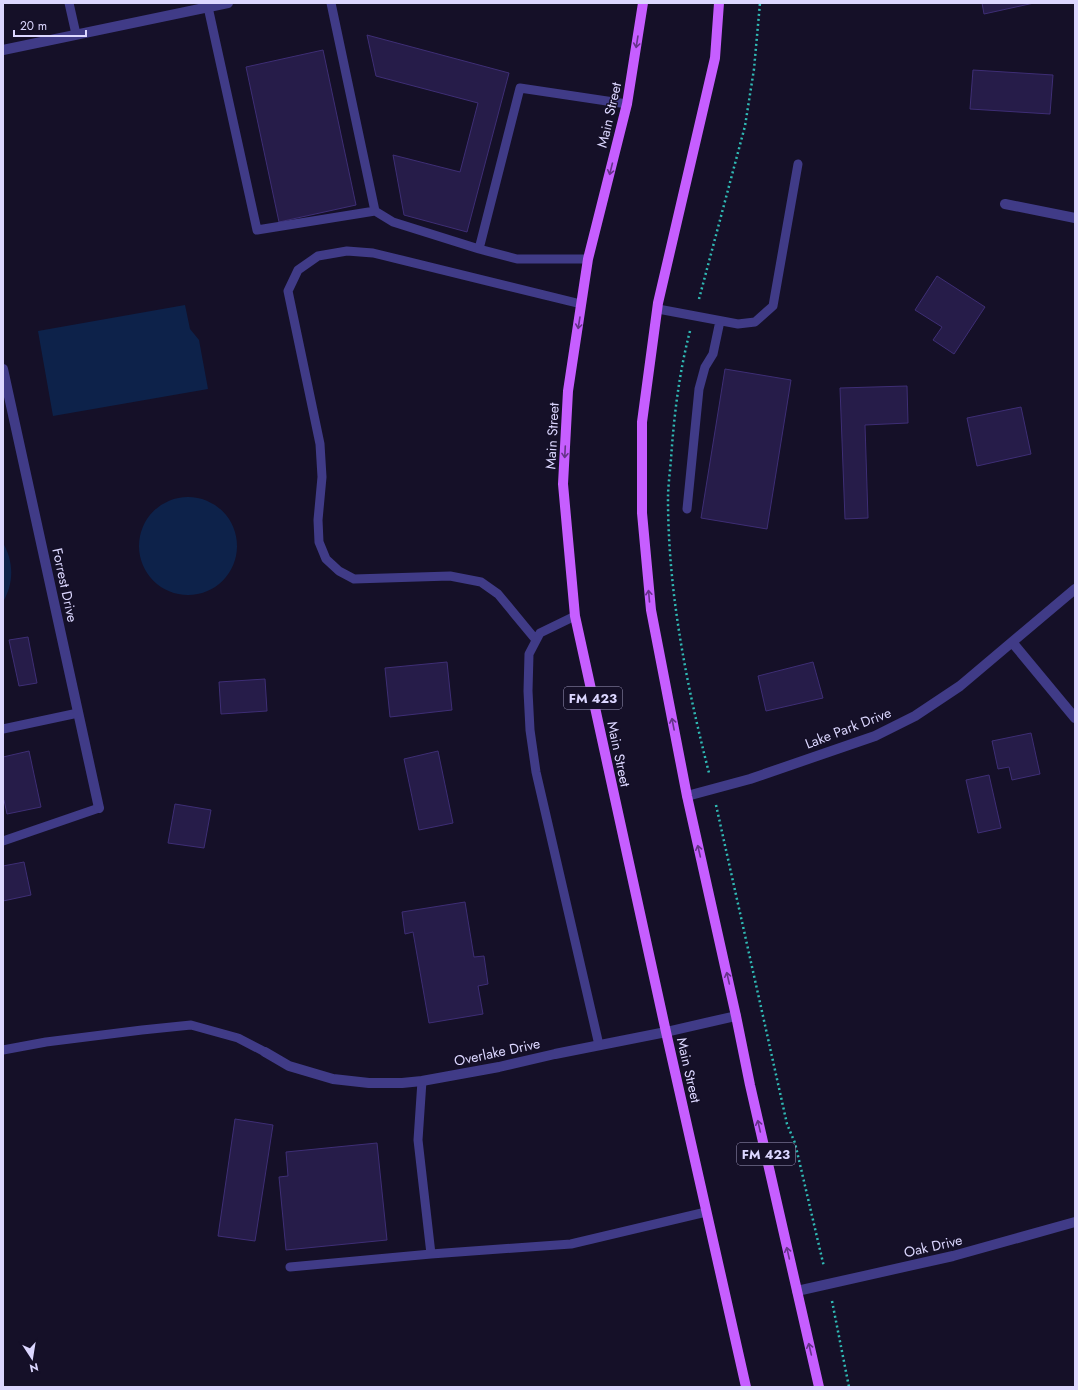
<svg xmlns="http://www.w3.org/2000/svg" width="1078" height="1390" font-family="Jost,sans-serif">
<style>
.water{fill:#0d224a}
.building{fill:#261c49;stroke:#3e2e75}
.lines{fill:none;stroke-linecap:round;stroke-linejoin:round}
.path{stroke:#30bab5;stroke-width:2.5;stroke-dasharray:2 3;stroke-linecap:butt}
.service{stroke:#403b87;stroke-width:9}
.minor{stroke:#403b87;stroke-width:10}
.primary{stroke:#c65eff;stroke-width:10}
.oneway{stroke:#653389}
.labels{text-anchor:middle;dominant-baseline:central;stroke-width:3;stroke-linejoin:round;paint-order:stroke}
.shield{fill:#151028;stroke:#a09bbe;stroke-width:1}
.shield-label{font-size:13px;font-weight:bold;fill:#dcd7ff}
.street-label{font-size:14px;fill:#dcd7ff;stroke:#151028}
</style>
<rect width="100%" height="100%" fill="#151028"/>
<!-- water -->
<path class="water" d="M185 305 190 329 199 340 208 389 53 416 38 331Z
M139 546a49 49 0 1 1 98 0a49 49 0 1 1-98 0Z
M3 543C14 562 14 583 3 602Z"/>
<!-- building -->
<path class="building" d="M982 3H1034L984 14Z
M367 35 509 73 467 232 404 215 393 155 460 172 478 103 376 76Z
M323 50 356 205 279 222 246 67Z
M973 70 1053 75 1050 114 970 109Z
M937 276 985 307 954 354 933 340 942 327 915 310Z
M725 369 791 380 767 529 701 518Z
M907 386 908 423 865 425 868 518 845 519 840 388Z
M1021 407 1031 454 977 466 967 418Z
M28 637 37 683 19 686 9 640Z
M447 662 452 710 390 717 385 668Z
M813 662 823 698 766 711 758 676Z
M265 679 267 711 221 714 219 682Z
M1031 733 1040 774 1012 780 1009 767 998 769 992 741Z
M29 751 41 807 7 814 4 800 3 801V757Z
M438 751 453 823 419 830 404 759Z
M989 775 1001 828 978 833 966 780Z
M175 804 211 810 204 848 168 843Z
M24 862 31 895 3 901V866Z
M465 902 474 957 484 956 488 984 478 986 483 1014 429 1023 413 932 405 934 402 912Z
M235 1119 273 1125 255 1241 218 1236Z
M377 1143 387 1240 286 1250 279 1177 288 1176 286 1152Z"/>
<g class="lines">
<!-- path -->
<path class="path" d="M699 299 745 126 754 69 760 3
M690 331C679 373 674 416 671 459 670 472 668 486 668 498 668 591 686 683 709 773
M716 805 787 1124 795 1143 824 1267
M832 1301 849 1387"/>
<!-- service -->
<path class="service" d="M69 3 76 34
M331 3 375 211 393 222 479 249 517 259H588
M208 7 257 230 375 211
M479 249 520 88 627 104
M658 309 738 324 755 322 773 306 798 164
M687 509 699 389 705 367 713 354 720 321
M575 616 540 633 529 654 528 691 530 730 536 772 599 1045
M536 640 498 594 481 582 450 576 354 579 339 571 326 559 319 542 318 520 322 477 320 444 288 291 298 270 318 256 347 251 373 253 581 304
M3 729 78 713
M3 841 99 808
M3 1050 46 1042 142 1030 191 1025 238 1038 265 1052
M422 1081 418 1140 431 1254 571 1244 706 1212
M290 1267 431 1254"/>
<!-- minor -->
<path class="minor" d="M3 50 228 3
M1005 204 1075 218
M3 369 99 808
M1012 642 1075 718
M687 796 750 779 875 736 915 716 960 686 1075 589
M265 1052 289 1066 333 1079 369 1083H402L422 1081 499 1067 555 1054 666 1032 736 1016
M797 1291 953 1256 1075 1222"/>
<!-- primary -->
<path class="primary" d="M643 3 627 104 588 259 568 391 563 484 575 616 666 1032 746 1387
M719 3 715 58 658 303 642 422V513L651 610 687 796 736 1016 750 1085 819 1387"/>
</g>
<!-- one-way arrows -->
<defs><path id="oneway-shaft" d="M-6 0H5M1.5-3L5.5 0L1.5 3" fill="none" stroke-width="1.6" stroke-linecap="round" stroke-linejoin="round"/></defs>
<g class="oneway">
<use href="#oneway-shaft" transform="translate(637 42) rotate(99)"/>
<use href="#oneway-shaft" transform="translate(611 169) rotate(104)"/>
<use href="#oneway-shaft" transform="translate(579 323) rotate(99)"/>
<use href="#oneway-shaft" transform="translate(565 452) rotate(93)"/>
<use href="#oneway-shaft" transform="translate(649 596) rotate(-95)"/>
<use href="#oneway-shaft" transform="translate(673 724) rotate(-101)"/>
<use href="#oneway-shaft" transform="translate(699 851) rotate(-103)"/>
<use href="#oneway-shaft" transform="translate(728 978) rotate(-103)"/>
<use href="#oneway-shaft" transform="translate(759 1126) rotate(-103)"/>
<use href="#oneway-shaft" transform="translate(788 1253) rotate(-103)"/>
<use href="#oneway-shaft" transform="translate(810 1349) rotate(-103)"/>
</g>
<g class="labels">
<!-- shield labels -->
<g class="shield">
<rect x="564" y="687" width="58" height="22" rx="3"/>
<rect x="737" y="1143" width="58" height="22" rx="3"/>
</g>
<g class="shield-label">
<text x="593" y="698">FM 423</text>
<text x="766" y="1154">FM 423</text>
</g>
<!-- street labels -->
<g class="street-label">
<text transform="translate(609 115) rotate(-77)">Main Street</text>
<text transform="translate(552 436) rotate(-87)">Main Street</text>
<text transform="translate(65 585) rotate(78)">Forrest Drive</text>
<text transform="translate(848 728) rotate(-21)">Lake Park Drive</text>
<text transform="translate(619 754) rotate(78)">Main Street</text>
<text transform="translate(497 1052) rotate(-12)">Overlake Drive</text>
<text transform="translate(689 1070) rotate(77)">Main Street</text>
<text transform="translate(933 1246) rotate(-13)">Oak Drive</text>
</g>
</g>
<!-- border -->
<rect width="1078" height="1390" fill="none" stroke="#dcd7ff" stroke-width="8"/>
<!-- north arrow -->
<g transform="translate(32 1358) rotate(168)" stroke="#151028" stroke-width="3" paint-order="stroke">
<path d="M0-3L7 15L0 10L-7 15Z" fill="#dcd7ff"/>
<text y="-6" font-size="11" font-weight="bold" text-anchor="middle" fill="#dcd7ff">N</text>
</g>
<!-- scale -->
<path d="M14 30v6h72v-6" fill="none" stroke="#dcd7ff" stroke-width="2"/>
<text x="20" y="30" font-size="12" fill="#dcd7ff" stroke="#151028" stroke-width="3" paint-order="stroke">20 m</text>
</svg>
